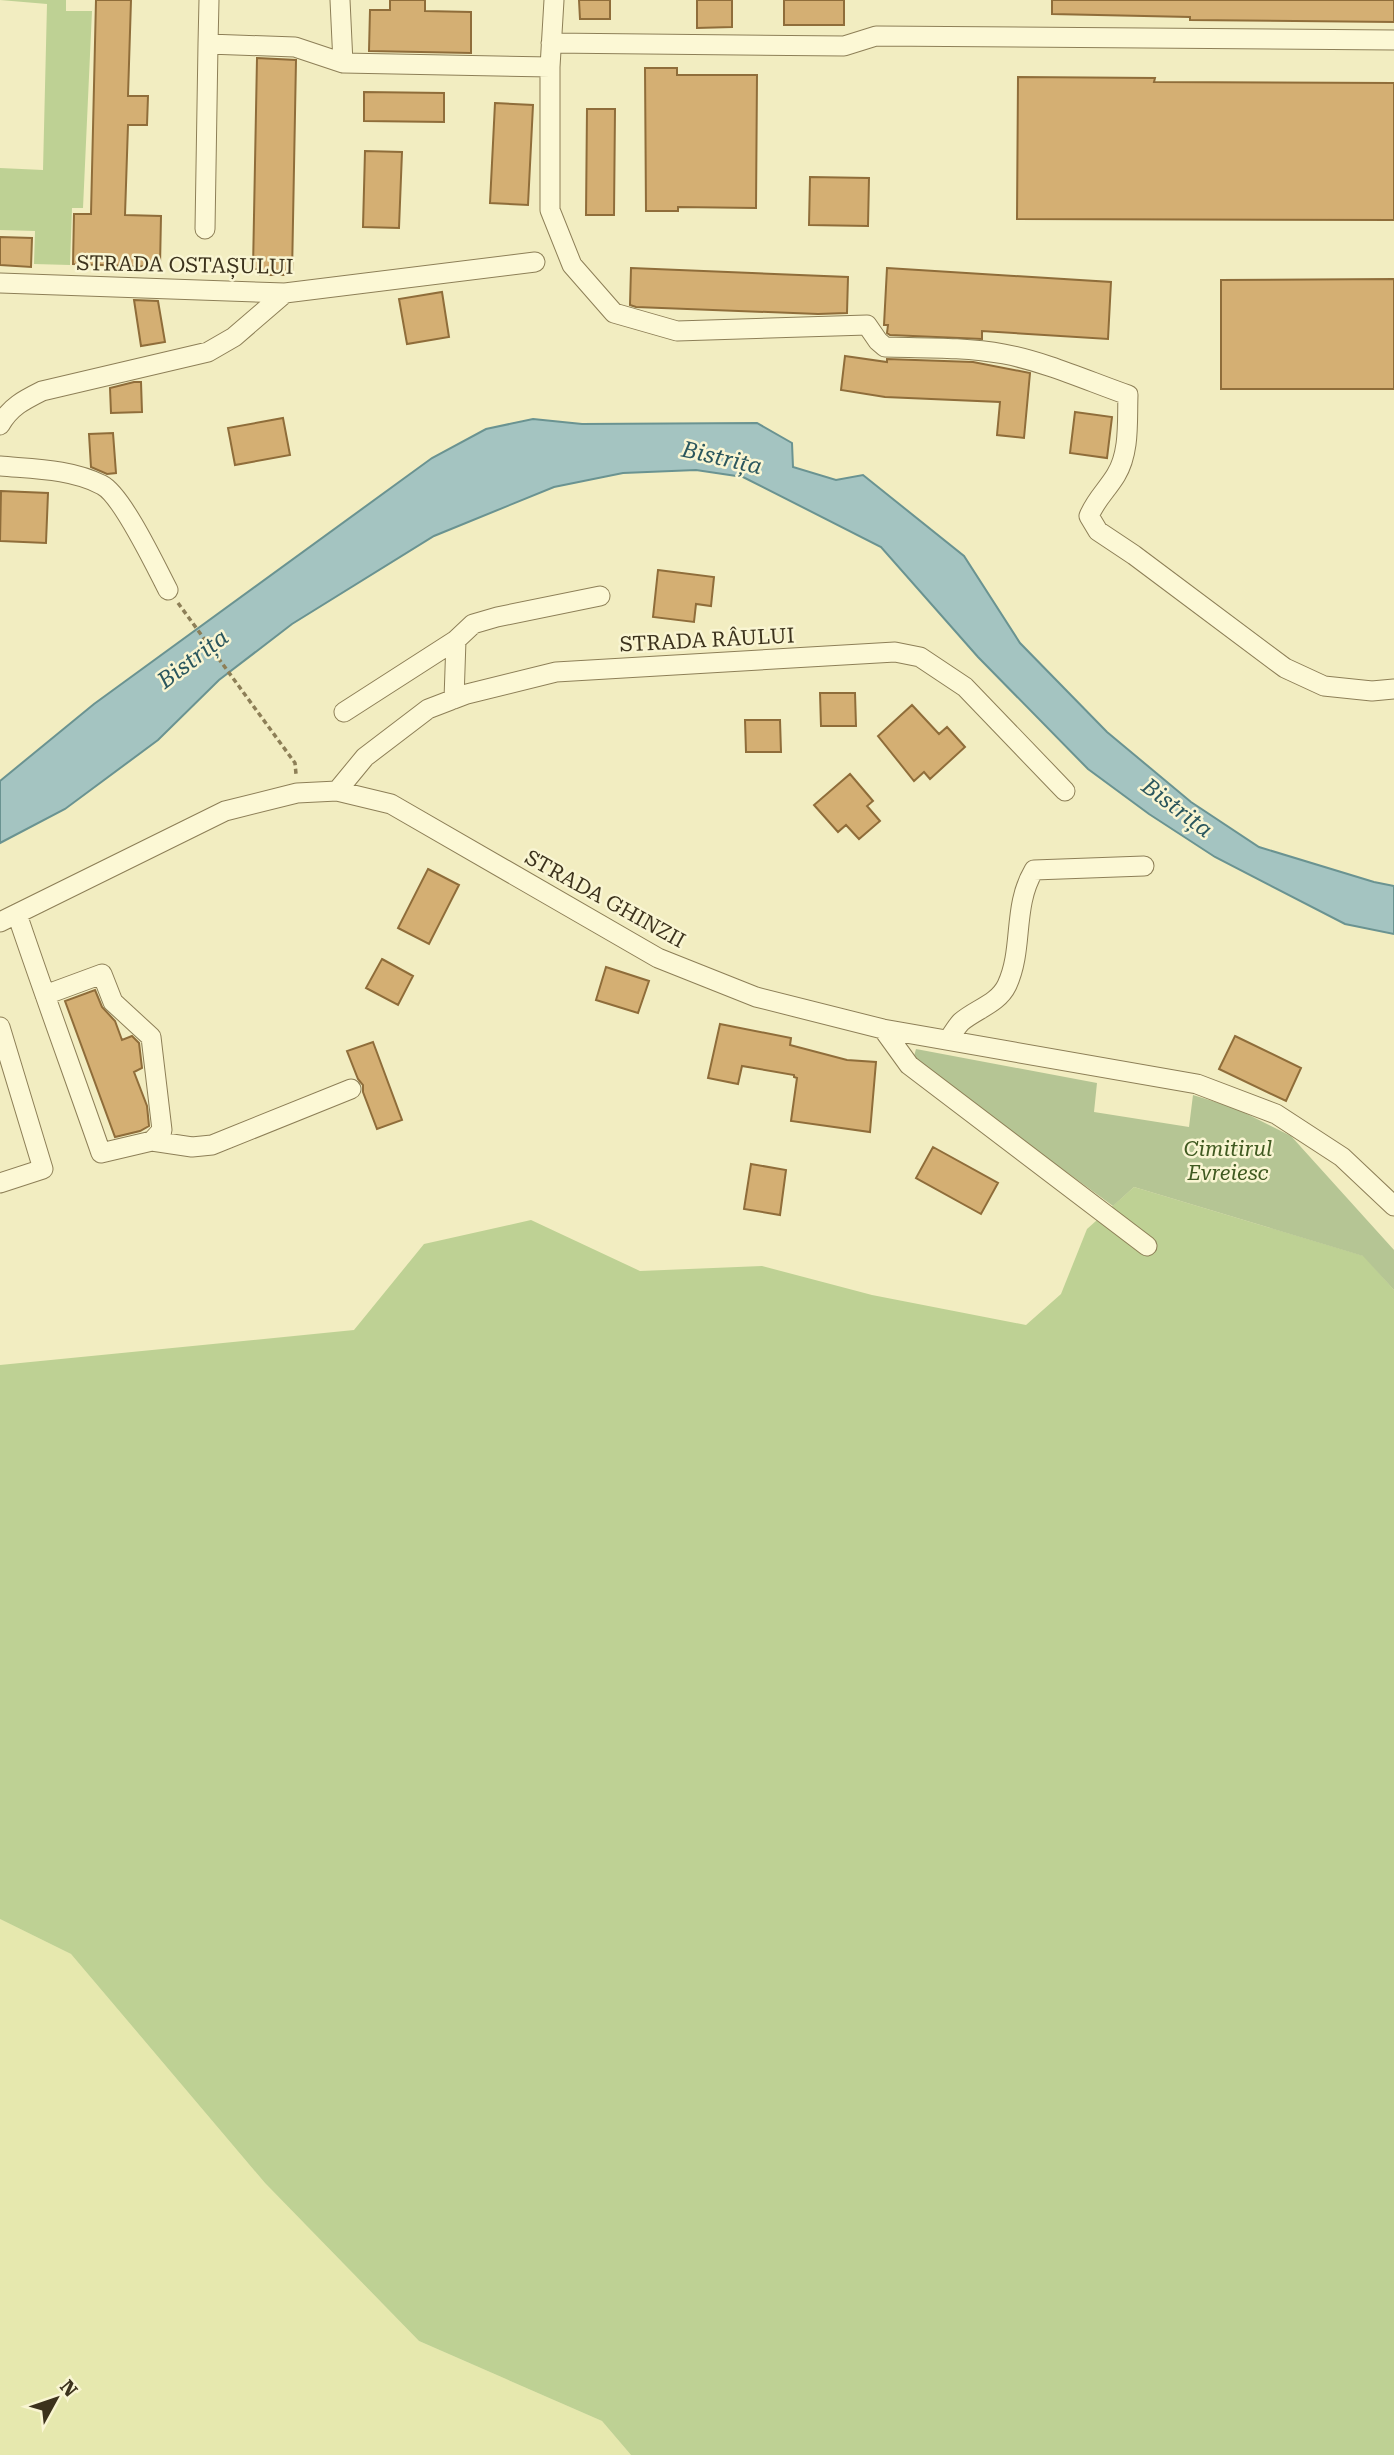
<svg xmlns="http://www.w3.org/2000/svg" width="1394" height="2455" font-family="'Roboto Serif',serif">
<style>
.farmland{fill:#e6e8ae}
.green{fill:#bed194}
.cemetery{fill:#b5c594}
.water{fill:#a4c4c1;stroke:#6a9391;stroke-width:2}
.building{fill:#d4af73;stroke:#8f6d3a;stroke-width:2}
.lines{fill:none;stroke-linecap:round;stroke-linejoin:round}
.minor-casing{stroke:#8d7f57;stroke-width:21}
.path{stroke:#8d7f57;stroke-width:3.5;stroke-dasharray:5 3.5;stroke-linecap:butt}
.minor{stroke:#fcf8d5;stroke-width:19}
.labels{text-anchor:middle;dominant-baseline:central;stroke-width:5;stroke-linejoin:round;paint-order:stroke}
.street-label{font-size:21px;fill:#3c321c;stroke:#f9f5d2}
.park-label{font-size:21px;font-style:italic;fill:#405a21;stroke:#f9f5d2}
.water-label{font-size:23px;font-style:italic;fill:#2a565d;stroke:#f9f5d2}
</style>
<rect width="100%" height="100%" fill="#f2edc1"/>
<!-- farmland -->
<path class="farmland" d="M0 1919 71 1954 265 2183 419 2341 602 2421 631 2455H0Z"/>
<!-- green -->
<path class="green" d="M0 0H66V11H92L83 208H72L70 265 34 264 35 231 0 230V168L43 170 47 4Z
M1134 1187 1364 1256 1394 1290V2455H631L602 2421 419 2341 265 2183 71 1954 0 1919V1365L354 1330 424 1244 531 1220 640 1271 762 1266 872 1295 1026 1325 1061 1294 1087 1229Z"/>
<!-- cemetery -->
<path class="cemetery" d="M916 1049 1097 1083 1094 1112 1189 1127 1193 1095 1235 1108 1291 1136 1394 1250V1290L1363 1256 1134 1187 1113 1206 913 1060Z"/>
<!-- water -->
<path class="water" d="M533 419 582 424 757 423 792 443 793 467 836 480 863 475 964 556 1020 643 1107 732 1191 802 1259 847 1374 882 1394 886V934L1345 924 1215 857 1149 814 1088 769 978 657 881 547 743 477 696 470 623 473 554 487 434 536 292 624 219 680 158 740 65 809 0 843V781L94 704 432 458 486 429Z"/>
<!-- building -->
<path class="building" d="M96 0H131L128 96H148L147 125H128L125 215 161 216 160 267 73 264 74 214H91Z
M390 0H425V11L471 12V53L369 51 370 10H390Z
M579 0H610V19H580Z
M697 0H732V27L697 28Z
M784 0H844V25H784Z
M1052 0H1394V22L1190 20V17L1052 14Z
M257 58 296 60 292 275H260V269H253Z
M645 68H677V75H757L756 208 678 207V211H646Z
M1018 77 1155 78 1154 82 1394 83V220L1017 219Z
M364 92 444 93V122L364 121Z
M495 103 533 105 528 205 490 203Z
M587 109H615L614 215H586Z
M365 151 402 152 399 228 363 227Z
M810 177 869 178 868 226 809 225Z
M0 237 32 238 31 267 0 265Z
M631 268 848 277 847 313 818 314 636 307 630 305Z
M887 268 1111 282 1108 339 982 331V339L890 335 887 333 888 325H884Z
M1394 279V389H1221V280Z
M442 292 449 337 407 344 399 299Z
M134 300 158 301 165 342 141 346Z
M845 356 887 362V359L973 362 1030 373 1024 438 997 435 1000 402 885 397 841 390Z
M134 382H141L142 412 111 413 110 388Z
M1075 412 1112 417 1107 458 1070 453Z
M283 418 290 455 235 465 228 428Z
M113 433 116 473 107 474 91 467 89 434Z
M1 491 48 493 46 543 0 541Z
M658 570 714 577 711 606 696 604 694 622 653 617Z
M820 693H855L856 726H821Z
M912 705 939 734 947 727 965 747 930 779 924 772 914 781 878 736Z
M745 720H780L781 752H746Z
M850 774 873 801 867 806 880 821 859 839 846 825 838 832 814 805Z
M428 869 459 885 429 944 398 928Z
M382 959 413 976 398 1005 366 988Z
M606 967 649 981 638 1013 596 1000Z
M95 990 102 1007 115 1021 122 1040 132 1036 139 1043 142 1068 134 1072 147 1106 149 1126 140 1131 115 1137 65 1001Z
M720 1024 791 1038 790 1045 847 1060 876 1062 870 1132 791 1121 797 1078 794 1077V1075L742 1066 738 1084 708 1078Z
M1235 1036 1301 1068 1286 1101 1219 1069Z
M373 1042 402 1120 377 1129 363 1092V1085L358 1079 347 1051Z
M933 1147 998 1183 981 1214 916 1178Z
M751 1164 786 1170 780 1215 744 1209Z"/>
<g class="lines">
<defs>
<path id="minor" d="M209 0 208 44 295 47 343 63 550 67
M340 0 343 63
M554 0 550 67V210L572 265 614 313 677 331 867 325 878 341 885 347C924 348 965 347 1004 354 1046 362 1088 381 1128 395 1127 421 1130 452 1116 475 1107 490 1096 499 1089 516L1098 531 1134 555 1285 668 1324 686 1372 691 1394 689
M551 43 844 46 876 36 1394 40
M205 229 208 44
M0 283 285 293 535 262
M0 425C10 407 24 400 42 391L208 352 234 337 285 293
M0 466C33 469 72 469 102 485 122 495 156 567 168 590
M454 699 456 640 473 624 497 617 600 596
M344 712 456 640
M337 791 365 757 428 709 467 694 556 672 895 652 920 657 965 687 1065 791
M17 914C44 994 73 1073 101 1153L152 1141 162 1130 151 1037 113 1002 102 974 45 995
M0 922 225 811 297 793 337 791 391 804 658 958 756 997 883 1029 1197 1084 1276 1114 1342 1157 1394 1206
M0 1027 43 1169 0 1183
M883 1029 909 1065 1147 1246
M948 1040C952 1035 956 1027 961 1022 976 1009 998 1004 1007 985 1024 948 1012 907 1034 870L1144 866
M152 1141 192 1147 212 1145 351 1089"/>
</defs>
<!-- minor casing -->
<use href="#minor" class="minor-casing"/>
<!-- path -->
<path class="path" d="M178 603 295 763 296 774"/>
<!-- minor -->
<use href="#minor" class="minor"/>
</g>
<g class="labels">
<!-- street labels -->
<g class="street-label">
<text transform="translate(185 265) rotate(1)">STRADA OSTAȘULUI</text>
<text transform="translate(707 640) rotate(-3)">STRADA RÂULUI</text>
<text transform="translate(605 899) rotate(29)">STRADA GHINZII</text>
</g>
<!-- park labels -->
<g class="park-label">
<text x="1228" y="1149">Cimitirul<tspan x="1228" dy="24">Evreiesc</tspan></text>
</g>
<!-- water labels -->
<g class="water-label">
<text transform="translate(722 458) rotate(13)">Bistrița</text>
<text transform="translate(193 659) rotate(-37)">Bistrița</text>
<text transform="translate(1177 808) rotate(37)">Bistrița</text>
</g>
</g>
<!-- north arrow -->
<g transform="translate(56 2399) rotate(50)" stroke="#f9f5d2" stroke-width="5" paint-order="stroke">
<path d="M0-5L12 26L0 18L-12 26Z" fill="#3c321c"/>
<text y="-10" font-size="19" font-weight="bold" text-anchor="middle" fill="#3c321c">N</text>
</g>
</svg>
